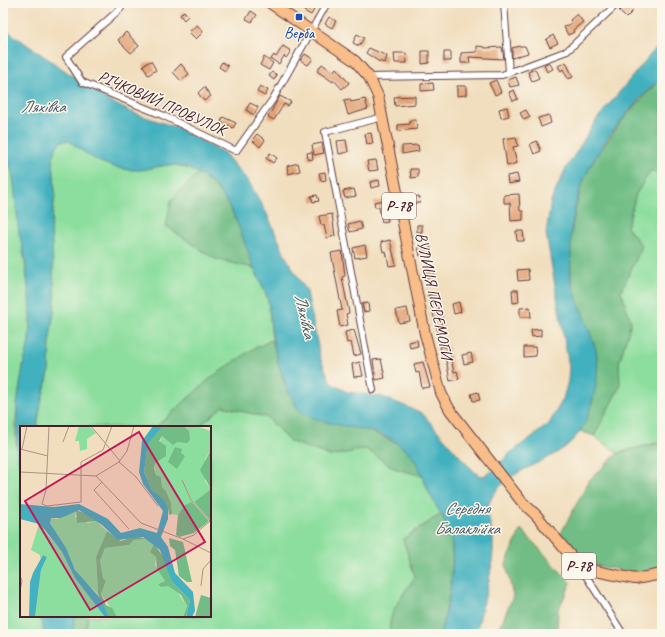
<svg xmlns="http://www.w3.org/2000/svg" width="665" height="637" font-family="Caveat,sans-serif">
<style>
.green{fill:#8cde9e;stroke:#6b7e64}
.forest{fill:#71bd85;stroke:#5e6e58}
.water{fill:#43b1bf;stroke:#466875}
.building{fill:#e3a375}
.lines{fill:none;stroke-linecap:round;stroke-linejoin:round}
.street-casing{stroke:#633c41;stroke-width:8}
.primary-casing{stroke:#633c41;stroke-width:12}
.street{stroke:#fff;stroke-width:6}
.primary{stroke:#f8bd89;stroke-width:10}
.transit-dot{fill:#1a4fb4;stroke:#fbf7ec;stroke-width:1.5}
.labels{text-anchor:middle;dominant-baseline:central;stroke-width:3;stroke-linejoin:round;paint-order:stroke}
.shield{fill:#fbf7ec;stroke:#7f6065;stroke-width:1}
.shield-label{font-size:15px;font-weight:bold;fill:#4a1f2b}
.transit-label{font-size:16px;fill:#164399;stroke:#fbf7ec}
.street-label{font-size:16px;fill:#4a1f2b;stroke:#fbf7ec}
.water-label{font-size:17px;font-style:italic;fill:#475966;stroke:#fbf7ec}
.inset-road{fill:none;stroke:#ae9283;stroke-width:1}
.view{fill:#c2185b;fill-opacity:0.15;stroke:#c2185b;stroke-width:2}
.inset-edge{fill:none;stroke:#4a1f2b;stroke-width:2}
</style>
<rect width="100%" height="100%" fill="#fbf7ec"/>
<filter id="ink" filterUnits="userSpaceOnUse"><feTurbulence type="fractalNoise" baseFrequency=".025" numOctaves="2"/><feDisplacementMap in="SourceGraphic" scale="8" xChannelSelector="R" yChannelSelector="G"/><feConvolveMatrix kernelMatrix="1 2 1 2 8 2 1 2 1" color-interpolation-filters="sRGB"/></filter>
<filter id="wash" filterUnits="userSpaceOnUse"><feTurbulence type="fractalNoise" baseFrequency=".012" numOctaves="4" result="noise"/><feDisplacementMap in="SourceGraphic" scale="16" xChannelSelector="R" yChannelSelector="G"/><feGaussianBlur stdDeviation="0.9" result="paint"/><feColorMatrix in="noise" values="0 0 0 0 0 0 0 0 0 0 0 0 0 0 0 0 0 1.4 0 .05"/><feComposite in="paint" operator="in"/></filter>
<g filter="url(#wash)">
<rect width="100%" height="100%" fill="#f1debe"/>
<!-- green -->
<path class="green" d="M69 140C90 157 106 169 135 170 146 170 157 166 168 165 178 164 188 169 198 173L171 200 215 259 254 268 268 300 272 340 253 349 212 377 156 427H37L41 402 49 373 50 337 55 305 51 228 55 194 53 158 57 145 62 141Z
M3 142C15 175 18 209 22 244 27 277 32 308 29 341 29 350 25 359 23 368 17 401 11 438 21 470V616H39L45 634H3Z
M651 170 662 176V438L655 443 618 453 594 436 620 386 619 363 631 322 621 291 642 246 627 227 636 194Z
M223 406 268 418 289 441 330 456 366 449 394 468 422 476 441 514 403 539 415 577C404 594 387 612 390 634H85L88 616H210V427H199Z"/>
<!-- forest -->
<path class="forest" d="M662 77V176L651 170 636 194 627 227 642 246 621 291 631 322 619 363 620 386 594 436 580 431 593 398 597 370 571 279 570 243 575 211 582 182 594 160 624 118Z
M198 173C229 192 243 233 254 268L215 259 166 226 171 200Z
M272 340 287 389 323 421 367 430 401 445 414 458 422 476 394 468 366 449 331 456 289 441 268 418 223 406 199 427H156L212 377 253 349Z
M662 439V570L640 573 597 566 567 552 560 535 590 479 618 453 658 443Z
M441 514C444 520 448 527 450 533 456 566 450 603 440 634H390C387 612 404 594 415 577L403 539Z
M521 529 571 583 558 610 557 634H497L513 596 506 564Z
M74 616H88L85 634H73Z"/>
<!-- water -->
<path class="water" d="M3 28 109 101 131 112 178 128 224 153 249 182 267 214 287 259 307 292 320 357 331 383 347 392 383 397 422 413 462 459 478 475 483 476 491 472 509 454 549 424 563 399 568 381 569 367 546 233 551 201 565 170 597 119 655 49 662 45V77C633 104 598 145 583 182 574 203 570 231 571 254 571 263 570 272 571 280 577 303 588 324 595 347 600 362 597 383 593 398 591 408 586 422 580 431 559 465 507 464 490 501 485 513 492 527 493 539 495 567 482 606 476 634H440C448 608 458 558 449 531 445 518 435 506 429 493 417 464 415 450 384 436 363 426 309 425 297 407 285 389 277 362 273 340 270 327 271 314 268 301 266 289 258 279 254 268 242 238 234 201 208 180 198 171 181 164 168 165 156 166 145 171 133 170 102 167 92 158 69 141H62L57 145 53 158 55 194 51 228 55 305 50 337 49 373 41 402 37 427H21V470L17 456V404L23 366 29 343 31 314 25 258 19 233 13 176 3 142Z
M39 616H74L73 634H45Z"/>
<g id="blocks">
<!-- building -->
<path class="building" d="M308 4 315 8 311 15 304 11Z
M626 4 633 11 626 18 619 11Z
M184 11 188 16 184 20 180 15Z
M251 11 257 15 252 22 246 19Z
M577 14 583 22 573 30 574 32 568 35 564 27 572 23 570 20Z
M329 17 336 21 332 28 325 24Z
M197 25 203 32 196 39 189 32Z
M126 32 139 46 131 53 118 40Z
M357 34 364 38 359 46 353 43Z
M553 35 558 43 550 47 546 40Z
M283 46 291 51 286 58 284 56 279 64 271 59 274 55 276 57Z
M477 46 485 47V48L502 47 504 59 469 57 470 63H461V53L477 52Z
M520 46H525L528 53 512 58V48Z
M369 48 387 56 385 63 378 61 366 53Z
M422 51H429V63L422 64Z
M444 52H451V61H444Z
M394 53H406L407 63H395Z
M305 54 313 59 308 65 300 60Z
M264 57 273 63 269 70 260 65Z
M151 61 156 70 148 75 143 65Z
M222 62 228 66 225 71 219 67Z
M549 62 553 69 547 72 544 65Z
M566 62 573 77 568 79 563 69 561 71 558 66Z
M181 64 189 74 181 81 173 72Z
M322 64 333 72 336 68 349 83 342 89 334 80 333 82 317 71Z
M535 69 539 78 532 81 528 72Z
M272 72 277 75 274 80 269 76Z
M516 77 519 85 510 87 508 80Z
M496 80 501 92 495 95 489 83Z
M433 83 434 90 421 91V84Z
M260 86 268 90 265 96 257 92Z
M457 86H466V95L457 96Z
M204 87 211 96 204 101 198 93Z
M514 90 518 99 513 101 509 92Z
M280 96 291 102 288 106 284 104 274 120 268 117Z
M415 96V104L395 106 394 97Z
M350 99 351 102 365 99 368 109 348 115 344 100Z
M250 103 258 107 254 115 246 110Z
M507 107 509 116 501 118 499 109Z
M526 110 530 117 524 120 520 113Z
M549 115 551 123 541 127 538 118Z
M223 117 236 123 233 128 221 122Z
M410 120H416L417 129 398 131V125L410 124Z
M371 133 373 143 367 144 365 134Z
M257 134 265 140 260 147 252 140Z
M516 137 518 146 513 147 517 163 507 166 503 139Z
M346 140 348 152 339 154 337 141Z
M537 141 541 151 534 154 530 144Z
M322 143 324 153 314 155 312 145Z
M418 145 419 151 402 154V146Z
M312 152 313 159 308 160 307 153Z
M270 153 277 158 273 163 266 158Z
M376 160 378 170 369 171 367 161Z
M298 163 300 171 288 174 287 166Z
M410 169H418V177L411 178Z
M325 172 326 180 321 181 319 173Z
M517 174 519 182 508 184 507 176Z
M379 180 380 186 371 188 370 182Z
M354 189 356 196 345 198 343 191Z
M519 194 520 211H523V220L511 221 510 203H504V195Z
M317 195 319 201 313 202 311 196Z
M419 196 420 203H413L412 197Z
M384 200 388 221 382 222 379 207H375L374 202Z
M332 214 335 236 327 238 324 225H321L319 216Z
M360 221 362 229 350 232 348 224Z
M417 225H422V232H417Z
M516 231H523L524 241H517Z
M390 240 396 265 389 266 386 251 383 252 381 242Z
M365 245 367 256 355 258 353 248Z
M430 245 432 254 420 256 418 247Z
M342 251 345 276 342 277 349 313 346 314 348 325 340 327 337 311 342 310 331 253Z
M433 268 435 277 427 278 425 270Z
M528 269 529 280 518 281 517 270Z
M512 290H518L519 302 513 303Z
M437 293 439 302H437L444 331 438 332 428 295Z
M459 302 461 312 454 314 452 304Z
M368 303 369 311 364 312 362 304Z
M530 307 531 317H520V308Z
M407 308 410 321 399 323 396 310Z
M541 329V336L532 337 531 330Z
M354 330 361 354 354 356 351 342 347 343 345 332Z
M417 340 418 346 410 348 409 342Z
M448 346 454 372 457 371 459 379 450 381 447 364 444 355 442 356 440 347Z
M524 347H535L536 356 524 357Z
M471 353 473 362 464 364 462 355Z
M381 359 385 378 376 380 373 360Z
M360 362 363 376 354 377 352 364Z
M423 362 430 387 422 388 419 372 416 373 414 364Z
M478 392 480 400 473 401 471 394Z"/>
</g>
</g>
<g filter="url(#ink)">
<use href="#blocks" fill-opacity="0" stroke="#633c41" stroke-width="1"/>
<g class="lines">
<defs>
<path id="street" d="M124 3 120 9 66 57 82 82 162 115 236 151 273 99 327 3
M504 3 509 72
M369 77 502 75 567 51 618 3
M373 390 325 132 383 117
M581 568 623 634"/>
<path id="primary" d="M270 3 355 61 369 77 378 96 425 334 441 393 450 410 522 502 536 515 581 568 635 579 662 574"/>
</defs>
<!-- street casing -->
<use href="#street" class="street-casing"/>
<!-- primary casing -->
<use href="#primary" class="primary-casing"/>
<!-- street -->
<use href="#street" class="street"/>
<!-- primary -->
<use href="#primary" class="primary"/>
</g>
</g>
<!-- markers -->
<rect class="transit-dot" x="295" y="13" width="8" height="8" rx="2"/>
<g class="labels">
<!-- shield labels -->
<g class="shield">
<rect x="382" y="193" width="34" height="26" rx="3"/>
<rect x="562" y="553" width="34" height="26" rx="3"/>
</g>
<g class="shield-label">
<text x="399" y="206">Р-78</text>
<text x="579" y="566">Р-78</text>
</g>
<!-- transit labels -->
<g class="transit-label">
<text x="299" y="33">Верба</text>
</g>
<!-- street labels -->
<g class="street-label">
<text transform="translate(162 103) rotate(24)">РІЧКОВИЙ ПРОВУЛОК</text>
<text transform="translate(434 296) rotate(78)">ВУЛИЦЯ ПЕРЕМОГИ</text>
</g>
<!-- water labels -->
<g class="water-label">
<text x="43" y="106">Ляхівка</text>
<text transform="translate(305 316) rotate(77)">Ляхівка</text>
<text x="467" y="508">Середня<tspan x="467" dy="20">Балаклійка</tspan></text>
</g>
</g>
<!-- overview -->
<g transform="translate(20 426)">
<rect width="191" height="191" fill="#f1debe"/>
<path d="M59 0H69L76 7 67 13V23L60 25 59 15H55ZM164 0H176L191 5V24L185 33V55L191 63 174 76 165 79 158 89 152 88 151 77 146 65 142 61 141 51 136 49 134 37 142 9 157 16 162 15 169 5ZM56 84 55 91 68 97 76 95 87 105 76 131 78 168 58 149 30 96 31 92 37 93ZM19 98 42 126 55 151 85 191H15L21 144 27 131 23 129 20 133V129L11 124ZM126 113 134 118 130 126 136 131 135 139 145 155 138 158 148 160 158 167 167 180 163 191H97L81 168 86 155 83 152 80 135 85 122 109 119 114 114Z" fill="#8cde9e"/>
<path d="M143 0H164L169 5 170 14 167 17 157 16 153 19 142 10 139 15 146 20V30L135 37 134 42 136 49 141 51 142 61 146 65 151 77 152 88 149 89 148 82 132 64 124 46 128 16ZM155 21 162 23 161 27 165 30 157 43 148 36ZM191 24V93L190 94 174 76 191 63 180 44ZM172 76 189 95 174 107 159 111 156 109 158 89 165 79ZM56 84 67 88 76 95 57 97ZM87 105 101 115 116 110 126 113 114 114 109 119 85 122 80 135 83 152 86 155 81 168 86 179 92 182 97 191H100H89L78 168 76 131ZM149 112 163 116 172 156H167L159 150 155 124 150 120ZM134 118 145 133 152 156 170 174 166 191H163L167 180 161 169 148 160 141 161 138 158 145 155 137 143 136 131 130 126ZM181 169 191 172V191H175Z" fill="#71bd85"/>
<path d="M133 0H143L128 17 124 46 132 64 143 73 148 82V93L141 111 148 121 155 147 173 166 175 185 172 191H166L170 174 152 156 140 124 123 111 98 114 82 99 59 84 41 92H31L30 97 46 122 55 144 81 173 89 191H85L55 152 42 126 25 104 19 98 0 93V78L34 81 59 78 88 93 101 107 120 102 137 107 143 85 123 58 119 46 122 15ZM23 129 27 131 21 144 15 191H9L10 156 13 147Z" fill="#43b1bf"/>
<path class="inset-road" d="M29 0 26 64 22 78 27 80 61 76V36L83 24 92 0M71 0 100 35M43 16 49 0M0 23 28 30M2 23 7 0M99 36 116 51 138 80M0 46 76 50 121 97 163 113 174 109 191 94M76 50 99 36 107 25 114 0M162 54 171 74 190 95M82 56 74 64 109 103M163 113 191 127M0 149 2 155 0 165M181 160 183 143 191 134"/>
<path class="view" d="M119 6 185 116 70 184 5 75Z"/>
<rect width="191" height="191" class="inset-edge"/>
</g>
<!-- margin -->
<rect width="665" height="637" fill="none" stroke="#fbf7ec" stroke-width="16"/>
</svg>
